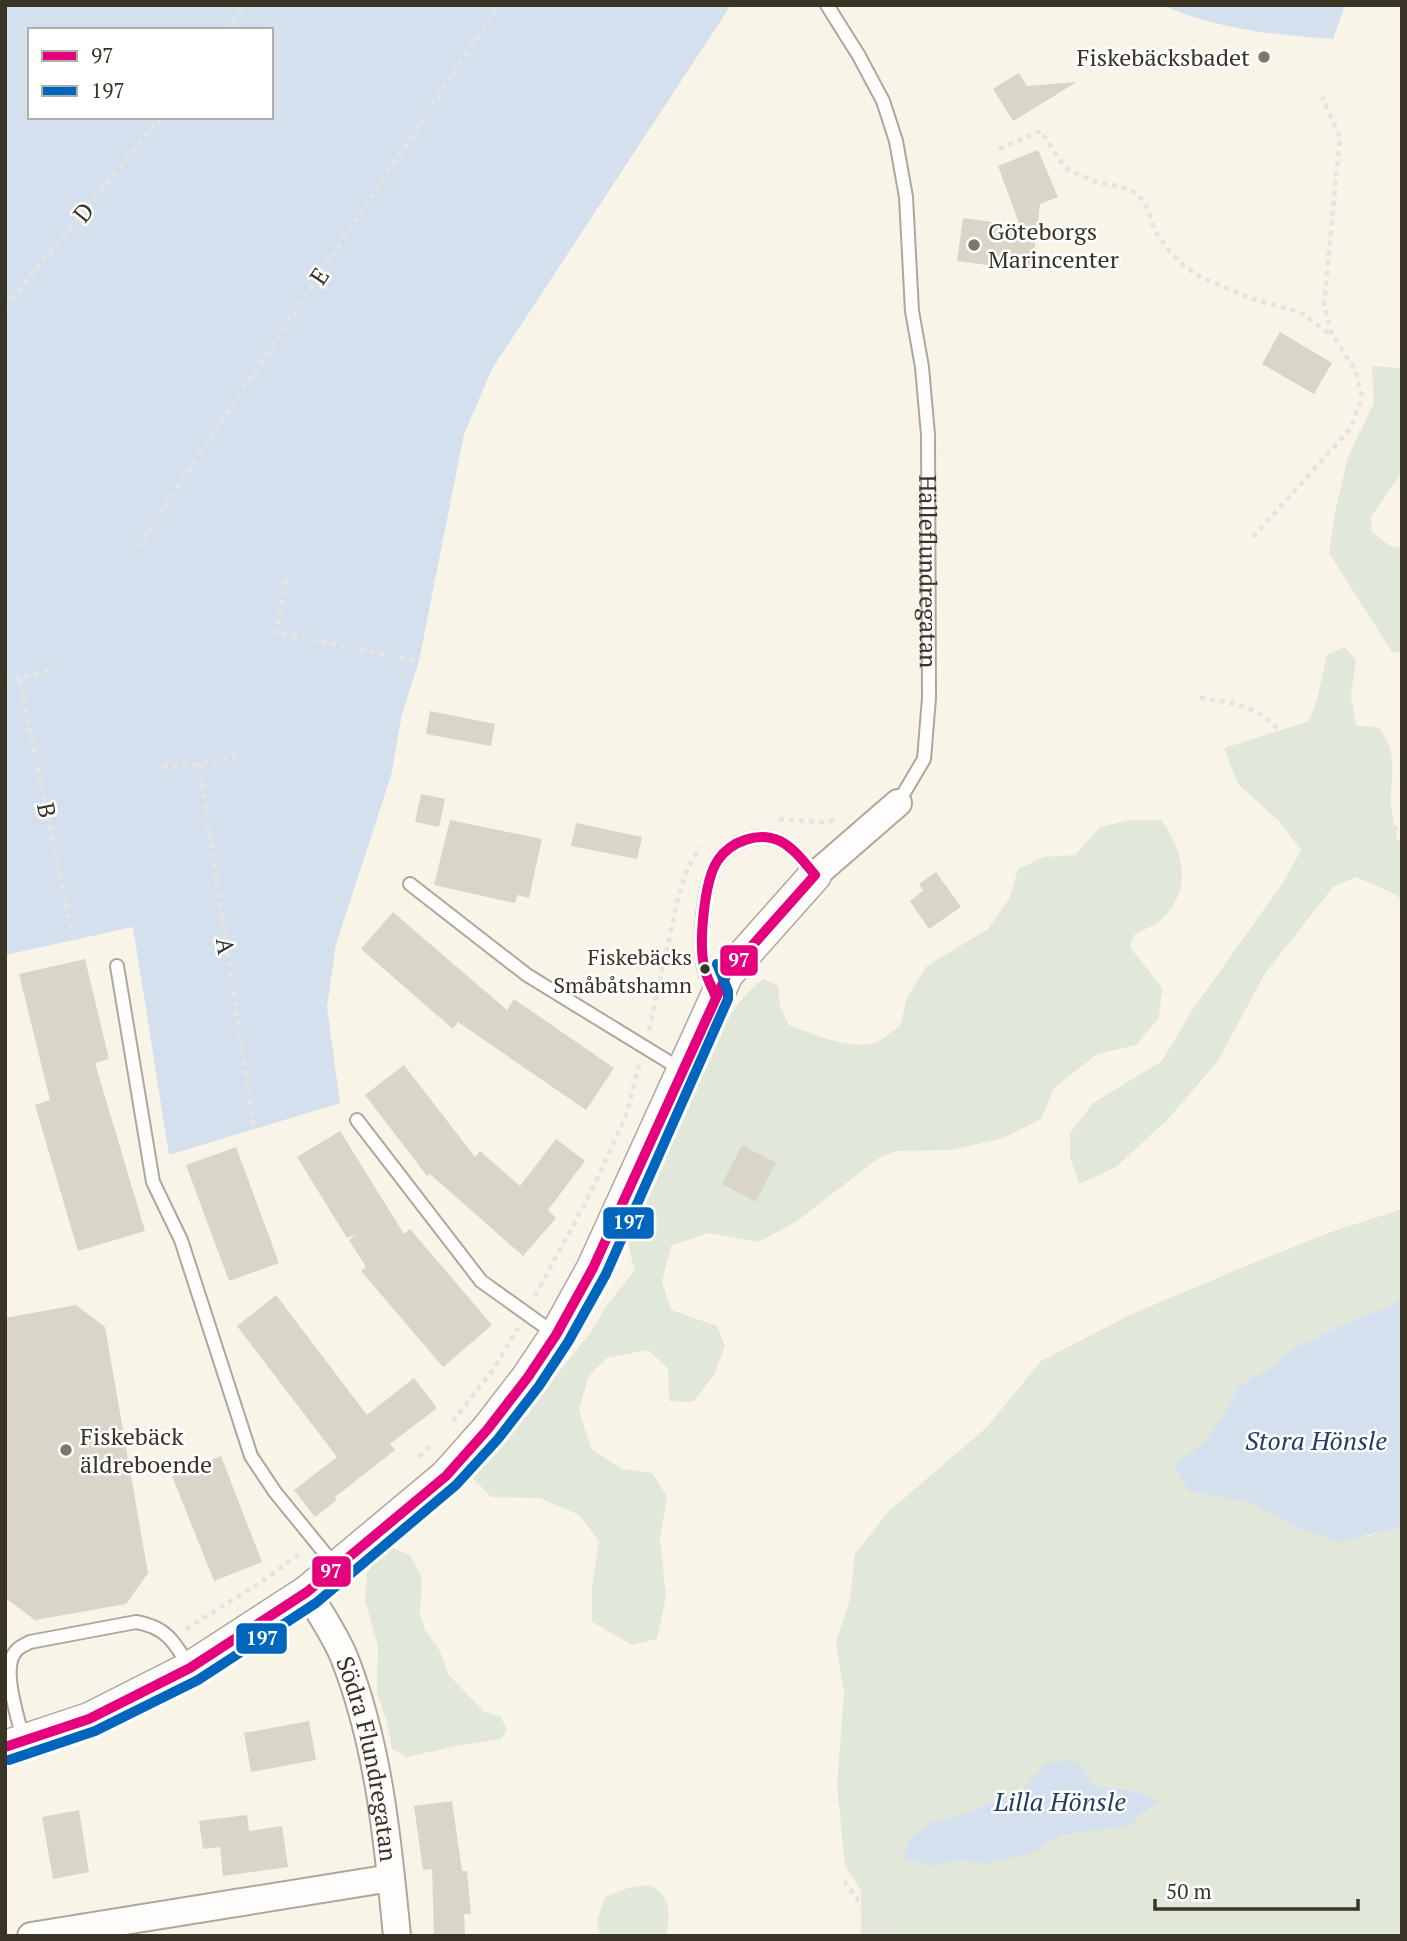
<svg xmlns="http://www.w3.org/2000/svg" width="1407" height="1941" font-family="'PT Serif',serif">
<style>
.green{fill:#e1e8d9;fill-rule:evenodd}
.water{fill:#d4e0ee;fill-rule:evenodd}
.building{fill:#d9d5c9}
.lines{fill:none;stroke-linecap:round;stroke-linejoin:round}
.service-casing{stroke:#aca89c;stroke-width:16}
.minor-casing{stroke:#aca89c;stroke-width:30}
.tertiary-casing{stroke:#aca89c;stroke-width:35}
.path{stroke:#e5e4e0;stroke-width:4.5;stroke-dasharray:5 5;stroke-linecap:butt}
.service{stroke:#fefdfc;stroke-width:12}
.minor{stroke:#fefdfc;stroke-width:26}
.tertiary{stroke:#fefdfc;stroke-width:32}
.bus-1-casing{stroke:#fff;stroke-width:16}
.bus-2-casing{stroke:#fff;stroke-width:16}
.bus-1{stroke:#e5007d;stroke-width:10}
.bus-2{stroke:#0065bd;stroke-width:10}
.poi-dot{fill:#7c776a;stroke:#fff;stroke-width:2.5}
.bus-dot{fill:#393426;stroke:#fff;stroke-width:2.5}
.labels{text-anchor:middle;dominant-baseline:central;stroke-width:5;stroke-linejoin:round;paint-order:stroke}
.bus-label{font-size:22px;fill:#393426;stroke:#fff;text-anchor:end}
.poi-label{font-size:24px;fill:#393426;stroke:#fff;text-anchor:start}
.street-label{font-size:24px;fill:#393426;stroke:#fff}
.water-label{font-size:26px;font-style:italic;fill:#243f63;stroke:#fff}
.line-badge{stroke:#fff;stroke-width:2.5}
.badge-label{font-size:19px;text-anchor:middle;font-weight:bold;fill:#fff}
</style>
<rect width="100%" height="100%" fill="#f9f4e8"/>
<!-- green -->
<path class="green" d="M1372 366 1402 368V472L1371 517 1372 532 1390 546 1402 548V653L1392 652 1329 553 1335 512 1348 457 1374 403Z
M1345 647 1356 660 1351 696 1356 726 1378 727C1397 752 1392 766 1391 795 1390 809 1395 825 1397 839L1402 843V901L1397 895 1356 877 1333 887 1264 975 1218 1061 1168 1119 1116 1167 1079 1184 1070 1157V1133L1093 1103 1162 1061 1191 1012 1284 881 1301 850 1279 821 1238 784 1224 748 1309 721 1317 700 1327 655Z
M1130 820H1161C1184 852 1193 888 1162 919 1155 926 1142 930 1134 935L1130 947 1162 988 1159 1018 1136 1045 1097 1054 1054 1088 1041 1119 1003 1138 952 1150 897 1151 880 1157 797 1221 759 1242 708 1233 671 1246 662 1282 671 1310 717 1326 725 1346 714 1375 693 1402 669 1401 668 1368 648 1350 607 1358 589 1375 579 1410 591 1449 622 1469 652 1473 667 1496 660 1539 666 1596 657 1639 632 1645 592 1622V1586L599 1541 579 1515 540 1498 491 1497 469 1474 494 1432 539 1396 588 1336 607 1305 635 1270C628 1250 627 1238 632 1217 636 1199 648 1180 655 1163 677 1114 721 1006 764 979L778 986 780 1006 789 1025C814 1034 849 1051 876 1042 884 1039 892 1031 900 1026L907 997 927 966 988 929 1009 899 1018 869 1044 857 1075 855 1100 827Z
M1402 1209V1298L1389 1307 1352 1320 1293 1349 1270 1368 1239 1386 1223 1417 1203 1443 1175 1466 1190 1491 1252 1502 1298 1528 1369 1536 1389 1527 1402 1526V1936H861V1891L845 1866 837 1785 844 1692 836 1643 850 1598 855 1554 888 1512 986 1428 1041 1361 1132 1314 1246 1266 1331 1232ZM1046 1763 1083 1766 1091 1785 1135 1791 1160 1803 1140 1815 1097 1829 1063 1835 1034 1852 988 1864 959 1860 930 1824 957 1816 1022 1790Z
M390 1547 410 1555 415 1564 422 1578 420 1613 425 1630 440 1651 448 1674 484 1712 501 1717 507 1730 501 1739 456 1746 407 1757 392 1749 387 1722 377 1693 378 1646 365 1600 367 1573 376 1560Z
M649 1885C671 1895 671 1914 666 1936H600L597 1921 605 1897 628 1888Z"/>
<!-- water -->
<path class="water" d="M5 5H731L492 369 464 434 419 661 402 714 391 776 336 944 327 1007 340 1103 169 1155 133 927 5 955ZM30 30H271V117H30Z
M1162 5H1345L1333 39C1275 35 1216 29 1162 5Z
M1402 1298V1526L1340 1542 1298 1528 1252 1503 1189 1491 1174 1466 1203 1443 1223 1417 1239 1386 1270 1368 1293 1349 1352 1320 1389 1307Z
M1069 1760 1083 1766 1092 1785 1135 1791 1161 1802 1140 1815 1132 1825 1063 1835 1034 1852 988 1864 959 1860 933 1866 903 1858 910 1838 930 1823 957 1816 1022 1790 1046 1763Z"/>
<!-- building -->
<path class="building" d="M1019 73 1027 86 1077 82 1013 121 993 89Z
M1038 150 1058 197 1040 204 1032 271 957 261 963 218 1020 226 998 166Z
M1280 332 1332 363 1314 394 1262 364Z
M430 711 495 724 491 746 426 734Z
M421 794 445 799 439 827 415 822Z
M450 820 542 839 529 898 517 895 515 903 434 885Z
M576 823 642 837 637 859 571 846Z
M936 872 961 907 929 929 910 901 923 891 919 884Z
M393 912 507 1010 514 999 614 1068 586 1110 458 1022 453 1029 361 949Z
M85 959 109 1059 95 1063 145 1231 78 1251 35 1105 50 1100 19 974Z
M404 1065 475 1157 480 1151 520 1186 556 1139 585 1161 548 1210 556 1218 523 1256 430 1174 427 1176 365 1095Z
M340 1131 404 1234 410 1229 492 1325 443 1367 361 1271 366 1267 349 1240 357 1234 347 1238 297 1157Z
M742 1145 776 1163 756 1202 722 1184Z
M236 1147 279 1263 229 1281 186 1165Z
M276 1295 367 1415 414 1378 437 1408 390 1444 395 1450 335 1497 337 1500 315 1517 294 1490 337 1457 237 1326Z
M76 1305 105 1327 148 1573 126 1604 35 1620 5 1598V1318Z
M221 1456 262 1562 214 1581 172 1476Z
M309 1721 316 1760 251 1772 244 1733Z
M452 1801 462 1871H467L471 1914H464L465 1936H434L432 1869 423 1870 414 1806Z
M79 1810 89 1872 53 1879 42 1817Z
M247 1815 249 1831 282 1826 288 1867 223 1876 220 1847 203 1849 199 1821Z"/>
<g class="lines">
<defs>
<g id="service">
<path id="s1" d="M827 5 859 56 883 101 896 141 906 197 912 311 922 367 928 435 929 698 924 759 898 803"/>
<path d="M410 884 527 975 682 1070"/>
<path d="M117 966 153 1182 181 1240 251 1456 275 1492 336 1567"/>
<path d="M714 991C711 985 707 978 705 971 698 947 703 882 718 860 731 841 759 831 780 841 794 848 805 863 815 875"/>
<path d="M357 1120 481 1281 555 1334"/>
<path d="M23 1740C19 1719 0 1668 16 1651 19 1647 26 1644 30 1642L136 1622C167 1627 175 1643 190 1668"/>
</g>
<g id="minor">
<path d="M815 875 898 803"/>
<path id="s2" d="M307 1592C320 1613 335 1635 344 1657 379 1745 388 1843 397 1936"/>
<path d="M31 1936 391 1878"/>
</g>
<path id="tertiary" d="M5 1747 89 1719 190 1668 307 1592 446 1476 487 1430 528 1377 556 1335 593 1268 727 974 815 875"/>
</defs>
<!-- service casing -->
<use href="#service" class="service-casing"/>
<!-- minor casing -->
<use href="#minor" class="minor-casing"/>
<!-- tertiary casing -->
<use href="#tertiary" class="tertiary-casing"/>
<!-- path -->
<path class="path" d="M227 30 244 5
M999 149 1041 131 1065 168 1096 182 1118 186 1134 192 1145 202 1155 231 1170 252 1184 266 1204 279 1253 299 1300 312 1331 335
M5 307 161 117
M1253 537 1351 428 1362 396 1355 369 1332 335 1324 305 1340 137 1322 97
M138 547 499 5
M286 580 276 633 419 661
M19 679 74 941
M5 681 55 669
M1200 698C1237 703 1262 706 1285 739 1292 749 1298 762 1306 770 1335 796 1371 810 1402 833
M199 764 254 1128
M163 767 199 764 236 756
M779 819 822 822 837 820
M667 950 683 956
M649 1030 678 898 688 867 700 847
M535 1296 591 1192 626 1116 639 1065
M453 1421 494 1368 518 1328
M419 1457 433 1443
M186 1629 270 1576 301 1553
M844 1881 884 1936"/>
<!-- service -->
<use href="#service" class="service"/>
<!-- minor -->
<use href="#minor" class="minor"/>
<!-- tertiary -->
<use href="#tertiary" class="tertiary"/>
<defs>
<path id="bus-1" d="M5 1747 89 1719 190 1668 307 1592 446 1476 487 1430 528 1377 556 1335 593 1268 727 974 815 875C805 863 794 848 780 841 759 831 731 841 718 860 704 880 698 946 705 970 707 979 712 987 715 995"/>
<path id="bus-2" d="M9 1760 95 1731 198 1680 316 1603 456 1485 498 1439 539 1386 568 1342 606 1274 728 999V991L717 964"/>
</defs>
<!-- bus-1 casing -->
<use href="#bus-1" class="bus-1-casing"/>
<!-- bus-2 casing -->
<use href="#bus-2" class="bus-2-casing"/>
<!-- bus-1 -->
<use href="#bus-1" class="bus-1"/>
<!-- bus-2 -->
<use href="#bus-2" class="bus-2"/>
</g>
<!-- markers -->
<g class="poi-dot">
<circle cx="1264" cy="57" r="7"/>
<circle cx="974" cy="245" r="7"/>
<circle cx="66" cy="1450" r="7"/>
</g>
<circle class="bus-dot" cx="705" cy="969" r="6"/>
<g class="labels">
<!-- bus labels -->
<g class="bus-label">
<text x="692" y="956">Fiskebäcks<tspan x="692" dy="28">Småbåtshamn</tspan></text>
</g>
<!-- poi labels -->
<g class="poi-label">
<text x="1250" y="57" text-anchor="end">Fiskebäcksbadet</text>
<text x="988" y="231">Göteborgs<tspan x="988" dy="28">Marincenter</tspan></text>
<text x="80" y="1436">Fiskebäck<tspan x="80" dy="28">äldreboende</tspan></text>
</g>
<!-- street labels -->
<g class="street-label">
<text transform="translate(83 212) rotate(-51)">D</text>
<text transform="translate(319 276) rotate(-56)">E</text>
<text stroke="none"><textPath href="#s1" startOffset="586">Hälleflundregatan</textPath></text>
<text transform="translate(47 810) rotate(78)">B</text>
<text transform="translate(226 946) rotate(81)">A</text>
<text stroke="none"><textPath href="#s2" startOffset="180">Södra Flundregatan</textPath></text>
</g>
<!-- water labels -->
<g class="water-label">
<text x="1316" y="1440">Stora Hönsle</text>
<text x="1060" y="1801">Lilla Hönsle</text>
</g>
</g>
<g class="line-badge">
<rect x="719" y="944" width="40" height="33" rx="7" fill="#e5007d"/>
<rect x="602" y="1206" width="53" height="34" rx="7" fill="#0065bd"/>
<rect x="311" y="1555" width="41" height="33" rx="7" fill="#e5007d"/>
<rect x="235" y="1622" width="53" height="33" rx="7" fill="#0065bd"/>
</g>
<g class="badge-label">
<text x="739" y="967">97</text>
<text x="629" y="1229">197</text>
<text x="331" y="1578">97</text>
<text x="262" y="1645">197</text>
</g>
<!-- border -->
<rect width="1407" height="1941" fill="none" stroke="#393426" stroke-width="14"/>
<!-- legend -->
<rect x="28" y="28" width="245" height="91" fill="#ffffff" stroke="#b0aea8" stroke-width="2"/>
<rect x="42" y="51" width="35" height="10" fill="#e5007d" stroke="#b0aea8" stroke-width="2"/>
<text x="91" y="63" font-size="21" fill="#393426">97</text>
<rect x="42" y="86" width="35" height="10" fill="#0065bd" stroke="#b0aea8" stroke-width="2"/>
<text x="91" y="98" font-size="21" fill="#393426">197</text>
<!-- scale -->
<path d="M1155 1899v10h203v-10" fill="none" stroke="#393426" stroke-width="3.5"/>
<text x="1166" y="1899" font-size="21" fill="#393426" stroke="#ffffff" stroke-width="5" paint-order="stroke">50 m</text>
</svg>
